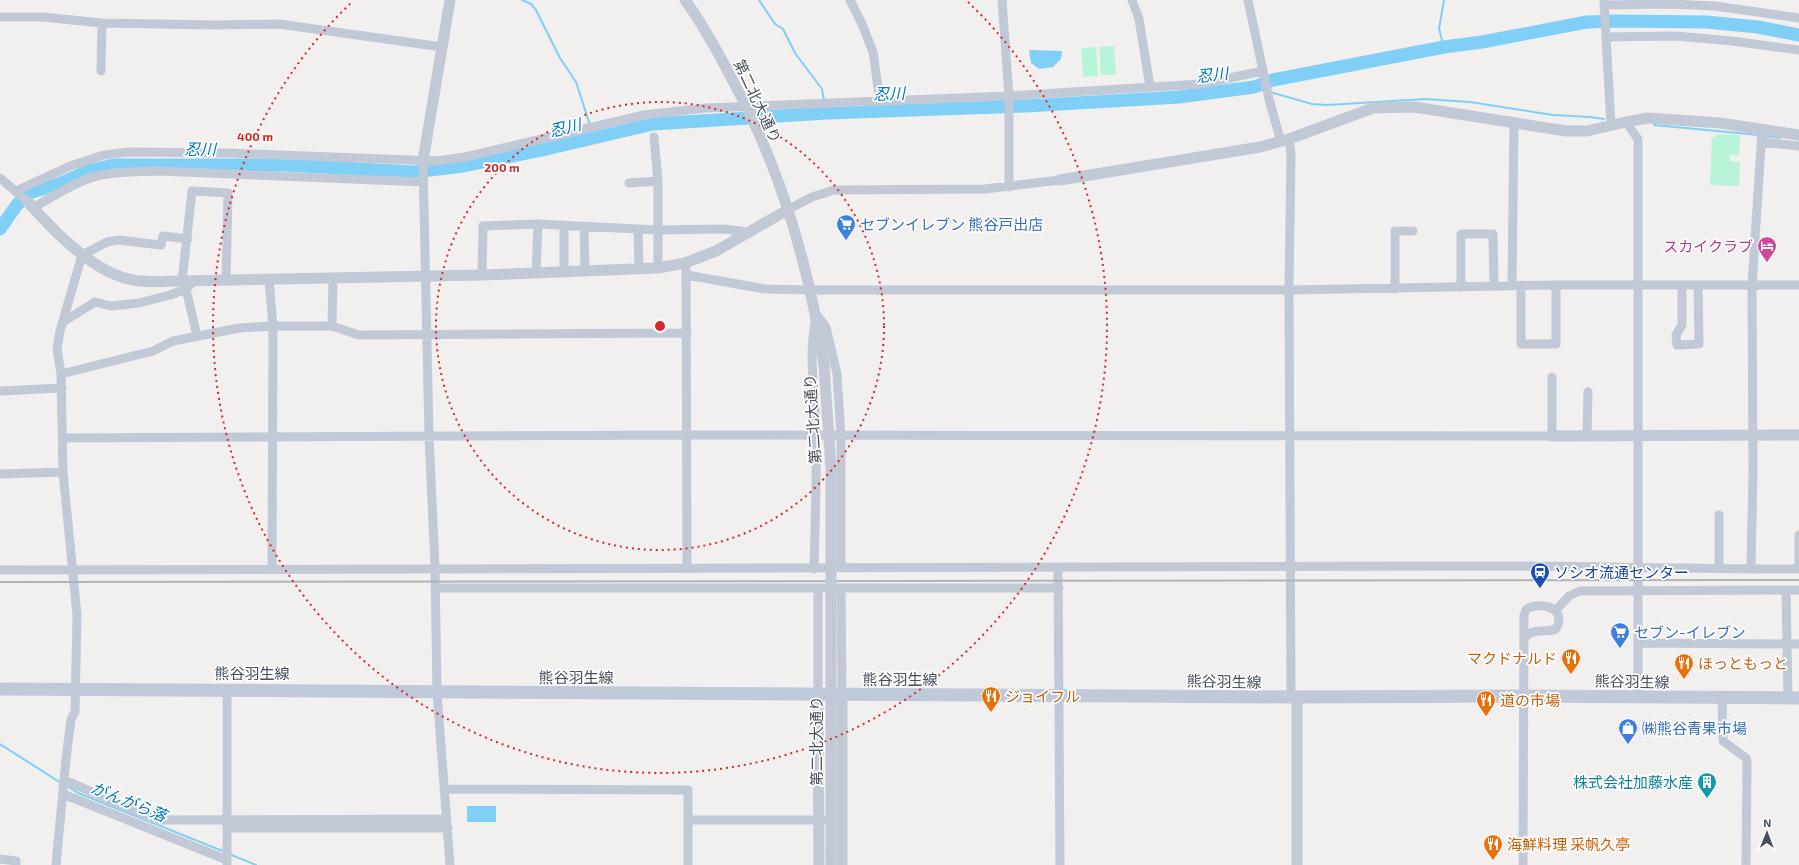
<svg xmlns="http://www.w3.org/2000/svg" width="1799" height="865" font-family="'Exo 2','Noto Sans JP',sans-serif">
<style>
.green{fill:#b8f4d7}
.water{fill:#80cff6}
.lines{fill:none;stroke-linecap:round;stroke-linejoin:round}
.stream{stroke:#80cff6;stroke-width:2}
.river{stroke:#80cff6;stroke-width:13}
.minor{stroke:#c1c9d6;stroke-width:9}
.tertiary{stroke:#c1c9d6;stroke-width:11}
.secondary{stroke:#bfc9da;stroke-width:13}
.rail{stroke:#b0b3ba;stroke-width:2}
.tertiary-bridge{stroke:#c1c9d6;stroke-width:11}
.ring{fill:none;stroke:#d62828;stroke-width:2;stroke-dasharray:2 4}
.labels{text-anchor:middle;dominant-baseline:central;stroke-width:3.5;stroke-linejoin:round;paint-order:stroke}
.street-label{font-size:15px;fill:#454f5f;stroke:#fff}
.shop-label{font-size:15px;fill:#366cbe;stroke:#fff;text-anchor:start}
.hotel-label{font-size:15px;fill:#b23c85;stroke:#fff;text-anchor:end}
.transit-label{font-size:15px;fill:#164399;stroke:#fff;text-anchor:start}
.food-label{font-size:15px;fill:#c56008;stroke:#fff;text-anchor:start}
.culture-label{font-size:15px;fill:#0d838f;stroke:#fff;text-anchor:end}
.water-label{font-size:16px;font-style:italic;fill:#0079b6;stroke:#fff}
.centre{fill:#d62828;stroke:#fff;stroke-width:2}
.ring-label{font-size:12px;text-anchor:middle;font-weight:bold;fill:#d62828;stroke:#fff;stroke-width:3.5;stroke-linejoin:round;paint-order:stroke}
</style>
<rect width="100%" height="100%" fill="#f2efef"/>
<!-- green -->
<path class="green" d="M1114 46 1116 75H1101L1099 47Z
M1096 47 1098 76 1083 77 1081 48Z
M1717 134 1740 135 1739 155H1730V161L1740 162 1739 186 1710 185 1712 137H1715Z"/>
<!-- water -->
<path class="water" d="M1029 50 1062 51 1061 59 1053 67 1039 69 1031 63Z
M467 806H496V822H467Z"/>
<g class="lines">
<!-- stream -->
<path class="stream" d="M522 0 531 4 536 10 560 58 576 82 590 125
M759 0 775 24 783 29 795 53 822 89 824 100
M1444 47 1439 29 1444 0
M1254 87 1264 90
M1270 92 1312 104 1327 105 1425 99 1470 102 1553 115 1590 117 1604 119
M825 106 827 113
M1654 125 1759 135
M591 131 593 137
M1765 136 1780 138
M0 744 61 783
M67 786 78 793 225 852
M229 854 256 865"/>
<!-- river -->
<path class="river" d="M0 229 16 206 28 193 59 184 88 171 114 165H285L414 172 463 166 542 150 653 124 827 113 1026 106 1179 97 1254 87 1273 80 1444 47 1482 42 1587 22 1614 21 1706 22 1758 27 1799 35"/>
<!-- minor -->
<path class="minor" d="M850 0 862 24 873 52 880 102
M1002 0 1009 96V187
M1132 0 1139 19 1150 87
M1248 0 1269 99 1281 142
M1604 1 1606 37
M1604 5 1669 4 1715 6 1799 18
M0 17H42L102 23 215 25 279 24 442 47
M101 71 102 23
M1626 122 1638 139V697
M1611 125 1606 37 1676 36 1732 41 1799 50
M654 137 658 181V268
M1289 139 1291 154 1289 290 1291 697
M1761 142 1799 146
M423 161 429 436 435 567 437 692 450 865
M0 178 27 201
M629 183 658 181
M16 191 70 166 104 155 127 152 227 153 436 161 465 157 644 115 706 108 1009 96 1201 84 1263 71
M33 208C50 198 78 180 97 176 117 171 138 172 158 171L423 182
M789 209 812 197 834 190 985 189 1060 180
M584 226 585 271
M638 229 639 269
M686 269 687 567
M564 272V225
M536 273 538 224
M482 275 483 226 538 224 658 230 723 229 749 232
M687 275 765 289 812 290H1289L1556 285H1799
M269 280 273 326 272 567
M182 281 192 191 228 193 226 280
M1512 285 1514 123
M1521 285V344H1556V285
M1682 285V325L1676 335 1677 345 1699 344 1698 285
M1461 287V234H1493L1494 286
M186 289 197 336
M1395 289V231H1413
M816 314 826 327 837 374 841 436V568
M63 322 95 302 111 306 139 303 170 295 186 289 194 281
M332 326 333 278
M61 374 153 351 173 341 239 328 273 326H332L359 335 687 333
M0 391 62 388
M1587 436 1588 392
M63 438 687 435 1552 436V377
M0 474 63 472
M1058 568 1060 865
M1719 568V515
M814 569C815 524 817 479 816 435 816 397 808 360 815 323
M1751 569 1753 471 1752 286 1762 130
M1799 569V535
M0 570C482 568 964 569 1446 566 1564 565 1681 569 1799 569
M435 588H1059
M841 588 842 695
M1786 590H1799
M1556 610 1569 596 1580 591 1786 590 1788 698
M1638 643 1799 644
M227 689V864
M818 694V588
M1722 698 1723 741 1746 758 1747 762 1746 865
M64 780 155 819 162 820 447 819
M445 789 688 790V865
M63 794 227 860
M688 820H825
M227 828H448
M0 859 16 861V865
M56 865 66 759 71 719 75 712 77 615 63 472 61 374 57 349 60 331 82 255 107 242 118 240 161 245 163 236 188 239
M1523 865 1524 615C1525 614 1525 611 1526 610 1534 602 1569 604 1556 629 1543 634 1533 626 1524 639"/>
<!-- tertiary -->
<path class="tertiary" d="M685 0C704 26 719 54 734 83 782 171 809 267 824 365
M423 161 450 0
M1060 180 1260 147 1289 139 1373 108 1414 107 1566 131H1587L1626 122 1648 118 1720 123 1799 135
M27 201C53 230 93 273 133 280 148 283 166 281 182 281L482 275 658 268 685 263 716 251 789 209
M1552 436 1799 435
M818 694 819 865
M842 695V865
M1297 865V697"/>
<!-- secondary -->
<path class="secondary" d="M0 689 1291 697 1524 696 1799 698"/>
<!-- rail -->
<path class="rail" d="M0 582 1799 580"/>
<!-- tertiary-bridge -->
<path class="tertiary-bridge" d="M824 365 831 469V865"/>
</g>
<!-- distance rings -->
<g class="ring">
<circle cx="660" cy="326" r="224"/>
<path d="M968 2A447 447 0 1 1 352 2"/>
</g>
<!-- icons -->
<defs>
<symbol id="supermarket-pin" viewBox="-11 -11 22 30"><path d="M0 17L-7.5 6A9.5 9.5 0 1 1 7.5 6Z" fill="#3f7fe0" stroke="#fff"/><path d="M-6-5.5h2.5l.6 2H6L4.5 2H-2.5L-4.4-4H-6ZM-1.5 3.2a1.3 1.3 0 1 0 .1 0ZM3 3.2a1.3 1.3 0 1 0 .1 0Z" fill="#fff"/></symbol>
<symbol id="hotel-pin" viewBox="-11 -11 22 30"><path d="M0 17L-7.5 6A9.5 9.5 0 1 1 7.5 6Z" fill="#d1479c" stroke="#fff"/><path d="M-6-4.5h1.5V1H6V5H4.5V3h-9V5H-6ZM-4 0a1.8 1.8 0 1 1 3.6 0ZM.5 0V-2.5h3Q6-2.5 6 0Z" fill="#fff"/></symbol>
<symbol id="station-pin" viewBox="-11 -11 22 30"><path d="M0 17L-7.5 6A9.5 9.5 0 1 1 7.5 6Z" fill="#1a4fb4" stroke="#fff"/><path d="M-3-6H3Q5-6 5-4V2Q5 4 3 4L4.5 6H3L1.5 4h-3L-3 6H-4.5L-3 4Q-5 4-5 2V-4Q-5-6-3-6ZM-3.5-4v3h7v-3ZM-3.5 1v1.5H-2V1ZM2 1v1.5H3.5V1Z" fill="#fff"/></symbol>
<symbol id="restaurant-pin" viewBox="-11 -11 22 30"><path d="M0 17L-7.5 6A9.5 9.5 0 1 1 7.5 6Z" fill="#e8710a" stroke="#fff"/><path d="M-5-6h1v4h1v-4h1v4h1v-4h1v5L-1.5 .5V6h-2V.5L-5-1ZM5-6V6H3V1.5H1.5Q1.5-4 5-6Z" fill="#fff"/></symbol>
<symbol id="shop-pin" viewBox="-11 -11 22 30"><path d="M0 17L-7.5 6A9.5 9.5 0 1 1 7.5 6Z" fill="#3f7fe0" stroke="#fff"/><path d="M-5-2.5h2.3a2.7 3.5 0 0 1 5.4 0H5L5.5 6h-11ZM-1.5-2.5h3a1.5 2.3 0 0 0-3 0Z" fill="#fff"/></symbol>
<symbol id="building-pin" viewBox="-11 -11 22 30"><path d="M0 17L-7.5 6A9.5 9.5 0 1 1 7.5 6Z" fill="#0f9aa8" stroke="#fff"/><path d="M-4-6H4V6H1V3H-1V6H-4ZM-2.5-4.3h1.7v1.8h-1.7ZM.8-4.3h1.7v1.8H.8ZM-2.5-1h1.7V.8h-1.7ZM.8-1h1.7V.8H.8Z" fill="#fff"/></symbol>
</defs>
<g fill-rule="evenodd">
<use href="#supermarket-pin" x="835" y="213" width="22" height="30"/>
<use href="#hotel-pin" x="1756" y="235" width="22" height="30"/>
<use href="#station-pin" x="1529" y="561" width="22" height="30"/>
<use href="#supermarket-pin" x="1609" y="621" width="22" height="30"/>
<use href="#restaurant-pin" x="1560" y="647" width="22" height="30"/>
<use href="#restaurant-pin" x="1673" y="652" width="22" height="30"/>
<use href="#restaurant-pin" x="980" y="685" width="22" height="30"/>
<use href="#restaurant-pin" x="1475" y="689" width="22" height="30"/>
<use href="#shop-pin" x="1617" y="717" width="22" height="30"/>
<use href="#building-pin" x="1696" y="771" width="22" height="30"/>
<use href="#restaurant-pin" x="1482" y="833" width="22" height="30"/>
</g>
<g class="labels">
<!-- street labels -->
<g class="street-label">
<text transform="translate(758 101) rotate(65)">第二北大通り</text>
<text transform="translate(812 419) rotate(-94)">第二北大通り</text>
<text x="252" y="673">熊谷羽生線</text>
<text x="576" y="677">熊谷羽生線</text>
<text x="900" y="679">熊谷羽生線</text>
<text transform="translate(1224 681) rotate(1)">熊谷羽生線</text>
<text transform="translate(1632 681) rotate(1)">熊谷羽生線</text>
<text transform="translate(816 741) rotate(-90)">第二北大通り</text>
</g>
<!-- shop labels -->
<g class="shop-label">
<text x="860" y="224">セブンイレブン 熊谷戸出店</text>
<text x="1634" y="632">セブン-イレブン</text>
<text x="1642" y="728">㈱熊谷青果市場</text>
</g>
<!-- hotel labels -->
<g class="hotel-label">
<text x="1753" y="246">スカイクラブ</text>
</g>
<!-- transit labels -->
<g class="transit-label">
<text x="1554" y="572">ソシオ流通センター</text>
</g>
<!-- food labels -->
<g class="food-label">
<text x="1557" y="658" text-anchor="end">マクドナルド</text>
<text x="1698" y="663">ほっともっと</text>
<text x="1005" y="696">ジョイフル</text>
<text x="1500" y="700">道の市場</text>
<text x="1507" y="844">海鮮料理 采帆久亭</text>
</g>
<!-- culture labels -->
<g class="culture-label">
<text x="1693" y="782">株式会社加藤水産</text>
</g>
<!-- water labels -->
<g class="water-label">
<text transform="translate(1212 74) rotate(-6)">忍川</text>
<text transform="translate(889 93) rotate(-2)">忍川</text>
<text transform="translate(565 127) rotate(-13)">忍川</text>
<text x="200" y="148">忍川</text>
<text transform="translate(129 801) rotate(22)">がんがら落</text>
</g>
</g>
<circle cx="660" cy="326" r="6" class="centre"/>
<g class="ring-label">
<text x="255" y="141">400 m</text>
<text x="502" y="172">200 m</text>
</g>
<!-- north arrow -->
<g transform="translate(1767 833) rotate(1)" stroke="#ffffff" stroke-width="3" paint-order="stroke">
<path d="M0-3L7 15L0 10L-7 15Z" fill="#454f5f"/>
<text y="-6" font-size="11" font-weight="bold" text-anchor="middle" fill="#454f5f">N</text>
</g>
</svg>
